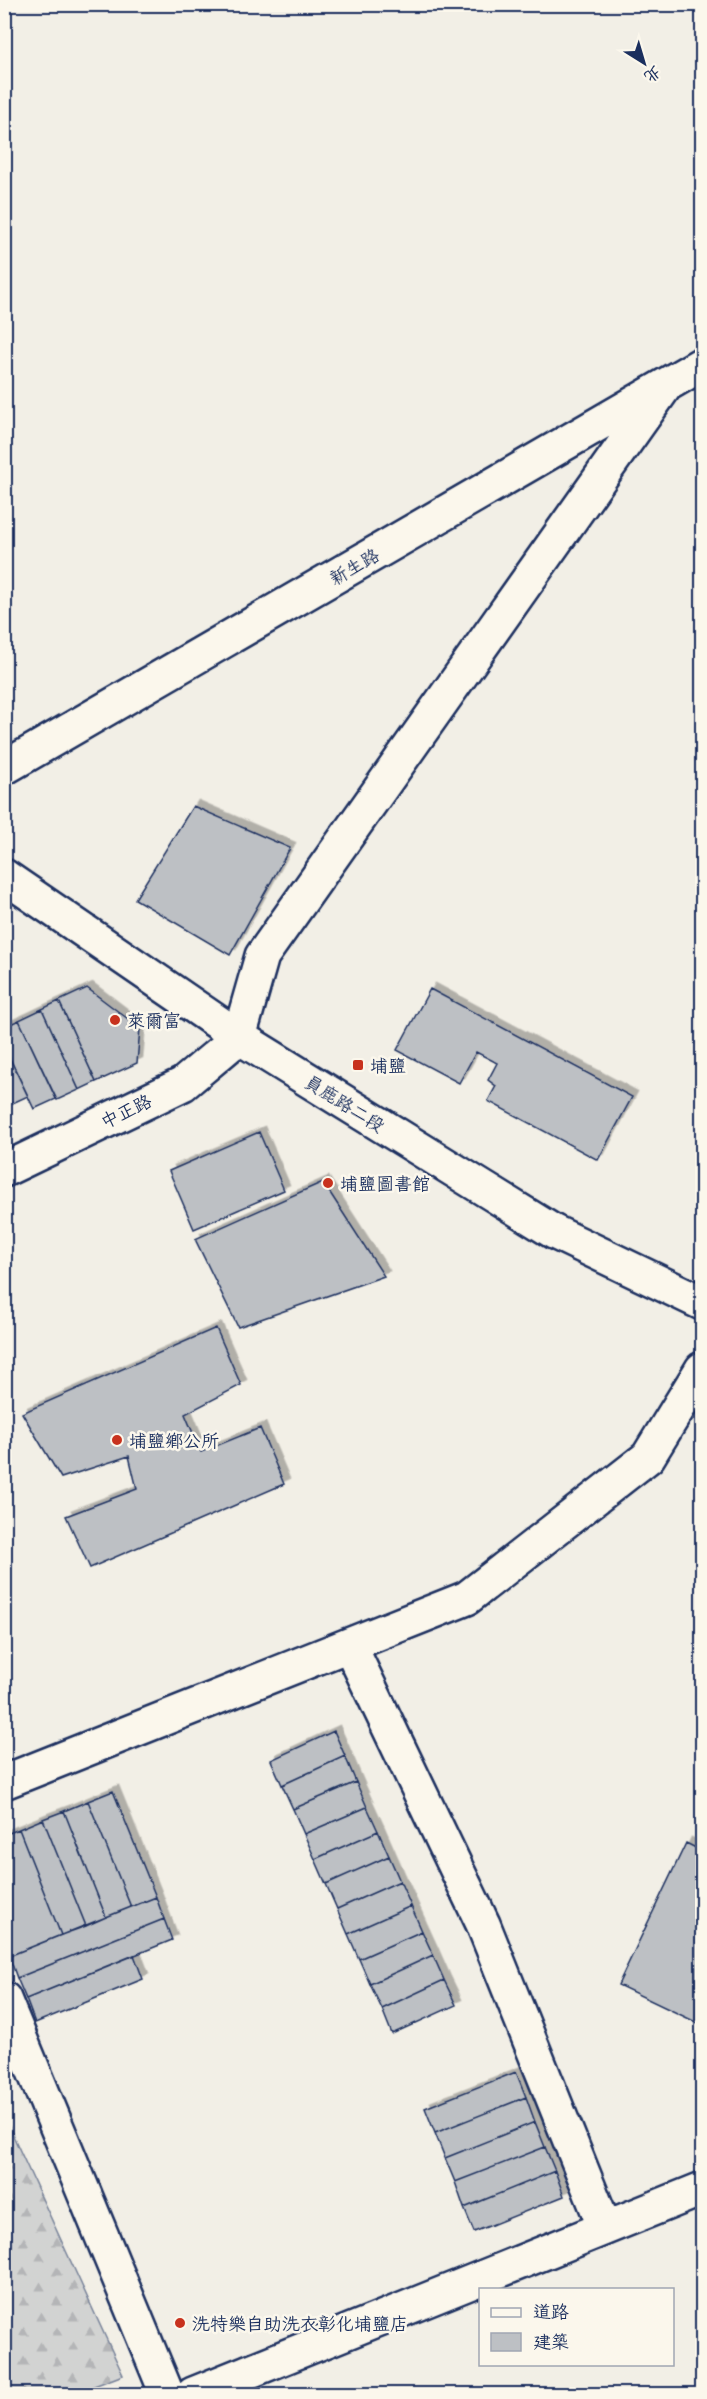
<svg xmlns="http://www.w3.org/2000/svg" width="707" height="2399" font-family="Delius,'LXGW WenKai TC',sans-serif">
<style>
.forest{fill:url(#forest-firs);stroke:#768198;stroke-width:1.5}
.building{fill:#bdc0c4;stroke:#1b2f5e;stroke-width:1.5;filter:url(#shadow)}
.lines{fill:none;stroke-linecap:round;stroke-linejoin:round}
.minor-casing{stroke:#1b2f5e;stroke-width:38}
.major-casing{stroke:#1b2f5e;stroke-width:38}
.minor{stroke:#fbf7ec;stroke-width:33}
.major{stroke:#fbf7ec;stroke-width:33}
.poi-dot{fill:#c8321e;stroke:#fbf7ec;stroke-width:2}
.labels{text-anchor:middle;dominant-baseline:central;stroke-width:5;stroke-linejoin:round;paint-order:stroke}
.street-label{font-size:18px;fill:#1b2f5e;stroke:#fbf7ec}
.poi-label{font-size:18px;fill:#1b2f5e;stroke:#fbf7ec;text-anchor:start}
</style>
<defs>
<pattern id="forest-firs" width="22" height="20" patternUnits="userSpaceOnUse" patternTransform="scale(1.5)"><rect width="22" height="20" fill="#d2d3d2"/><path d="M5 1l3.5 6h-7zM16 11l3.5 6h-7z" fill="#b4b5b7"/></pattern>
<filter id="shadow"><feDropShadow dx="5.5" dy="-5.5" stdDeviation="0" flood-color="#0004"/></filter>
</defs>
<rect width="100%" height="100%" fill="#f2efe6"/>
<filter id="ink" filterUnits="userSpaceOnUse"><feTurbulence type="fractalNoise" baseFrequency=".0167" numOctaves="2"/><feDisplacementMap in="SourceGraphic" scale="12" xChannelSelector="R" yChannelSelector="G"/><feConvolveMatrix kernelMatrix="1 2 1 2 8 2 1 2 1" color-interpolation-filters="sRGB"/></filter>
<g filter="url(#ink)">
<!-- forest -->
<path class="forest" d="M4 2116 123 2375 73 2394H5Z"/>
<!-- building -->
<path class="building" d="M193 806 290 848 230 955 135 899Z
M87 988 140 1028 137 1063 96 1082 59 1001Z
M430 989 632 1097 598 1160 488 1101 496 1086 488 1080 497 1063 476 1052 459 1083 397 1050Z
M59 1001 96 1082 79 1090 42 1009Z
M42 1009 79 1090 57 1100 19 1020Z
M19 1020 56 1099 34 1109 4 1046V1027Z
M4 1046 28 1096 4 1107Z
M259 1132 284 1190 194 1229 169 1171Z
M323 1182 384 1276 238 1327 195 1239Z
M216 1328 241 1385 185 1414 201 1452 260 1428 284 1484 90 1568 66 1516 137 1489 129 1456 61 1478 22 1413Z
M334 1731 345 1756 282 1785 271 1760Z
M345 1756 356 1782 293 1809 282 1785Z
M356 1782 367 1807 304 1834 293 1809Z
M113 1791 156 1897 131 1907 88 1801Z
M88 1801 131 1907 106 1917 64 1811Z
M367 1807 378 1831 315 1859 304 1834Z
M64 1811 106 1917 86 1926 43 1819Z
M43 1819 86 1926 61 1935 19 1829Z
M19 1829 61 1935 9 1956 4 1944V1835Z
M378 1831 389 1856 326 1884 315 1859Z
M686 1843 702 1851V2025L618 1985Z
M389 1856 400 1881 337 1909 326 1884Z
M400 1881 411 1906 348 1934 337 1909Z
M156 1897 164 1919 17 1978 9 1956Z
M411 1906 422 1931 359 1959 348 1934Z
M164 1919 172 1940 26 1999 17 1978Z
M422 1931 433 1955 370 1984 359 1959Z
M134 1955 143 1979 35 2023 26 1999Z
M433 1955 444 1980 382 2009 370 1984Z
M444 1980 456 2005 392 2034 382 2009Z
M516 2072 526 2097 435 2133 425 2108Z
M526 2097 535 2122 445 2158 435 2133Z
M535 2122 545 2147 455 2182 445 2158Z
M545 2147 555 2171 464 2208 455 2182Z
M555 2171 564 2196 474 2232 464 2208Z"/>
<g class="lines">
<defs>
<path id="minor" d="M4 768 702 364
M4 1170 183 1084 239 1037 262 956 666 385
M350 1646 483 1924 605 2228
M4 1782 467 1598 648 1457 702 1369
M4 1999 167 2394
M193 2394 702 2189"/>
<path id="major" d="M4 876 239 1037 554 1232 702 1303"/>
</defs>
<!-- minor casing -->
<use href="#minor" class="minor-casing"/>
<!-- major casing -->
<use href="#major" class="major-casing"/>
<!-- minor -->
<use href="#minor" class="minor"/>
<!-- major -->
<use href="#major" class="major"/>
</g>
</g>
<!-- markers -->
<g class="poi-dot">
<circle cx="115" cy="1020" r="6"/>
<rect x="352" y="1059" width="12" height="12" rx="3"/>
<circle cx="328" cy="1183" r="6"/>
<circle cx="117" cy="1440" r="6"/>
<circle cx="180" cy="2323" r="6"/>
</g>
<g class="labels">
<!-- street labels -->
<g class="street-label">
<text transform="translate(354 566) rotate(-30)">新生路</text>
<text transform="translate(345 1103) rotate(32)">員鹿路二段</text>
<text transform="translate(126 1111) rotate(-26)">中正路</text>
</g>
<!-- poi labels -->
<g class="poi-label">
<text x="127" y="1020">萊爾富</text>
<text x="370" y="1065">埔鹽</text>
<text x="340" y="1183">埔鹽圖書館</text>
<text x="129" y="1440">埔鹽鄉公所</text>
<text x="192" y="2323">洗特樂自助洗衣彰化埔鹽店</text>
</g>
</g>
<!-- margin -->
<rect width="707" height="2399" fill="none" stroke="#fbf7ec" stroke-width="24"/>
<rect x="12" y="12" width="683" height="2375" fill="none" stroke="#1b2f5e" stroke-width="2" filter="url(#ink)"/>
<!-- legend -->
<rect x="479" y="2288" width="195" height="78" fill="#fbf7ec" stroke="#a1a7b3" stroke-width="1.5"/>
<rect x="491" y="2308" width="30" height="9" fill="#fbf7ec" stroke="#a1a7b3" stroke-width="1.5"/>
<text x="533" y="2318" font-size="18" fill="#1b2f5e">道路</text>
<rect x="491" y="2333" width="30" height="18" fill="#bdc0c4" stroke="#a1a7b3" stroke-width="1.5"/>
<text x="533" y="2348" font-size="18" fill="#1b2f5e">建築</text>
<!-- north arrow -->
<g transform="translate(644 63) rotate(143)" stroke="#fbf7ec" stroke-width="4.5" paint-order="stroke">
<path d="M0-4.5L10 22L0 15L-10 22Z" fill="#1b2f5e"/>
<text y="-9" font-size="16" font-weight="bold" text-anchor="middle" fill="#1b2f5e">北</text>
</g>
</svg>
